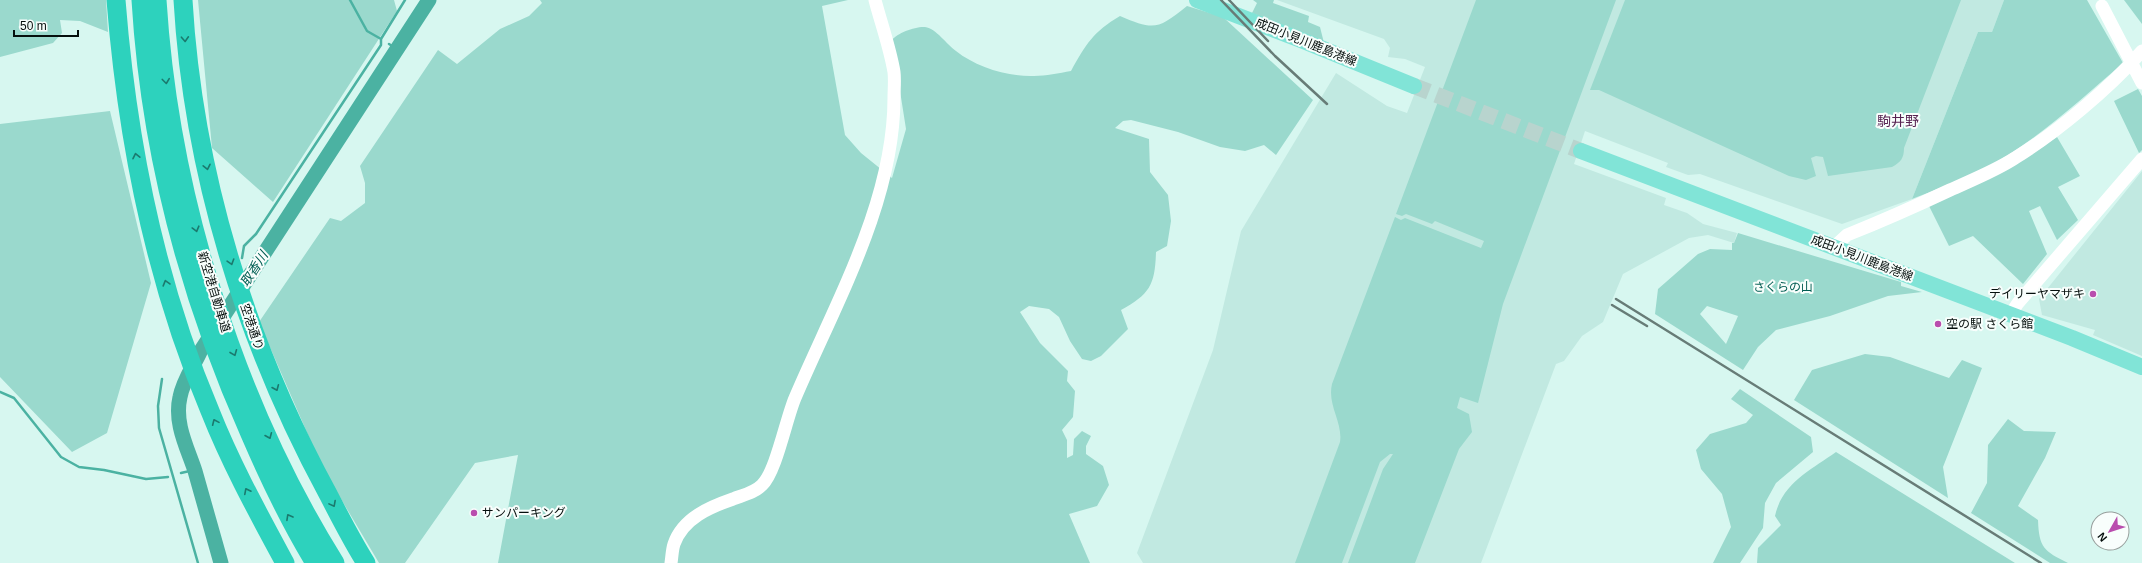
<svg xmlns="http://www.w3.org/2000/svg" width="2142" height="563" font-family="Arial,'Noto Sans JP',sans-serif">
<style>
.built{fill:#c1e9e1}
.green{fill:#9ad9cd;fill-rule:evenodd}
.lines{fill:none;stroke-linecap:round;stroke-linejoin:round}
.stream{stroke:#4bb2a2;stroke-width:2.5}
.river{stroke:#4bb2a2;stroke-width:15}
.major-tunnel{stroke:#b8d4ce;stroke-width:16;stroke-dasharray:16 8;stroke-linecap:butt}
.minor{stroke:#fff;stroke-width:13}
.major{stroke:#81e4d7;stroke-width:16}
.highway{stroke:#2dd2bd;stroke-width:19}
.rail{stroke:#677c77;stroke-width:2.5}
.oneway{stroke:#1b7a6e}
.poi-dot{fill:#b94dae;stroke:#f8fefc;stroke-width:1.5}
.labels{text-anchor:middle;dominant-baseline:central;stroke-width:4;stroke-linejoin:round;paint-order:stroke}
.street-label{font-size:12px;fill:#050f0d;stroke:#f8fefc}
.park-label{font-size:12px;fill:#005c51;stroke:#f8fefc}
.poi-label{font-size:12px;fill:#050f0d;stroke:#f8fefc;text-anchor:start}
.water-label{font-size:13px;font-style:italic;fill:#015d52;stroke:#f8fefc}
.quarter-label{font-size:14px;fill:#572352;stroke:#f8fefc}
</style>
<rect width="100%" height="100%" fill="#d7f7f0"/>
<!-- built -->
<path class="built" d="M1277 0H2004L1992 32H1978L1912 199 1842 224 1700 174 1688 175 1666 167 1668 163 1585 131 1574 164 1666 198 1664 205 1687 213 1703 224 1737 233 1734 243 1708 235 1689 238 1623 274 1603 322 1582 336 1564 361 1556 364 1481 563H1143L1137 553 1213 350 1241 231 1336 73 1387 106 1407 113 1425 67 1405 59 1388 57 1390 48 1384 39Z
M2142 171V356L2093 335 2095 330 2042 315 2039 299Z"/>
<!-- green -->
<path class="green" d="M0 0H106L108 32 80 21 60 20 62 33 53 43 0 57Z
M198 0H394L397 11 273 202 212 148Z
M540 0H848L822 6 845 135 861 153 892 178 906 129 892 40C897 33 916 26 925 27 937 29 946 44 956 51 976 67 1008 77 1034 76 1046 76 1059 73 1071 71 1086 44 1093 32 1120 16 1155 31 1158 29 1187 6L1223 17 1313 100 1276 155 1264 145 1245 151 1220 147 1178 132 1131 120 1123 121 1115 128 1149 139 1150 172 1168 195 1171 221 1167 246 1156 252C1155 285 1150 294 1121 310L1128 329 1101 356 1091 361 1082 359 1070 341 1059 317 1049 309 1029 306 1020 312 1040 343 1068 371 1067 381 1075 391 1073 417 1062 430 1067 440V458L1073 455 1074 439 1082 431 1091 436 1086 446V454L1103 466 1109 485 1097 506 1069 514 1090 563H498L518 455 475 463 405 563H379L322 467 259 322 330 218 341 221 365 203V183L360 166 438 50 457 64 500 29 529 16 542 3Z
M1253 0H1274L1273 3 1309 16 1308 22 1320 27 1324 43 1252 13 1257 3Z
M1476 0H1616L1503 304 1478 403 1460 397 1457 408 1469 414 1472 432 1459 449 1415 563H1348L1383 469 1393 454H1390L1380 462 1342 563H1295L1340 442C1343 422 1327 405 1332 384L1395 217 1401 220 1405 218 1481 248 1484 241 1435 221 1432 224 1406 214 1402 216 1396 214Z
M1625 0H1961L1904 148C1904 158 1901 162 1892 167L1828 176 1823 157 1816 156 1811 158 1816 176 1806 180 1789 176 1599 90H1590Z
M2004 0H2087L2123 63C2079 101 2032 145 1980 171 1958 182 1934 190 1912 199L1978 32H1992Z
M2124 0H2142V24Z
M2138 89 2142 96V150L2139 153 2114 101Z
M110 111 151 283 107 433 72 452 0 377V124Z
M2057 137 2080 176 2058 187 2078 220 2057 240 2040 206 2029 211 2047 254 2023 284 1973 236 1949 246 1928 204 2011 167Z
M1738 233 1901 282V286L1922 292 1888 296 1830 316 1776 330 1758 347 1743 370 1655 314 1658 289 1698 254 1710 249 1732 250V243H1734ZM1707 306 1738 316 1726 344 1700 314Z
M1865 354 1890 357 1949 378 1962 360 1982 368 1943 467 1948 498 1794 400 1812 370Z
M1740 389 1811 437 1813 452 1776 483 1765 503 1763 528 1740 563H1713L1731 527 1722 494 1701 469 1696 450 1710 434 1746 423 1753 415 1731 399Z
M2008 419 2024 431 2056 432 2045 458 2018 506 2038 520C2039 548 2044 551 2068 563H2050L1971 513 1987 483 1988 445Z
M1836 452 2015 563H1757L1758 548 1781 525 1775 516C1782 483 1811 470 1836 452Z"/>
<g class="lines">
<!-- stream -->
<path class="stream" d="M350 0 367 31 381 39
M389 44 397 49
M242 258 244 246 256 234 381 45V39L405 0
M162 379 158 406 159 428 198 563
M0 392 14 398 61 457 79 467 104 470 146 479 168 477
M181 473 194 470"/>
<!-- river -->
<path class="river" d="M221 563C212 532 204 502 195 471 187 447 174 423 180 397 183 381 193 367 200 352L429 0"/>
<!-- major-tunnel -->
<path class="major-tunnel" d="M1414 86 1581 151"/>
<!-- minor -->
<path class="minor" d="M2102 6 2142 83
M1834 247 1847 235C1882 221 1916 206 1950 190 1972 180 1995 171 2015 158 2056 133 2111 87 2142 51
M2010 315 2018 303 2142 159
M671 563C672 557 672 550 674 544 683 518 710 507 733 499 743 495 754 493 762 485 776 472 786 419 795 398 835 304 894 202 894 98 894 89 895 80 894 72 890 48 881 23 875 0"/>
<!-- major -->
<path class="major" d="M1197 0 1301 40 1414 86
M1581 151 2072 338 2142 367"/>
<!-- highway -->
<path class="highway" d="M116 0C127 140 155 281 210 411 231 464 258 513 285 563
M141 0C150 150 189 297 250 434 269 478 290 522 315 563
M157 0C169 192 233 400 335 563
M183 0C193 173 246 343 328 494 340 517 352 541 366 563"/>
<!-- rail -->
<path class="rail" d="M1221 0 1275 56 1327 104
M1229 0 1268 41
M1616 299 2041 563
M1612 305 1647 326"/>
</g>
<!-- one-way arrows -->
<defs><path id="oneway-chevron" d="M-2-3.5L2.5 0L-2 3.5" fill="none" stroke-width="1.6" stroke-linecap="round" stroke-linejoin="round"/></defs>
<g class="oneway">
<use href="#oneway-chevron" transform="translate(185 39) rotate(87)"/>
<use href="#oneway-chevron" transform="translate(166 81) rotate(83)"/>
<use href="#oneway-chevron" transform="translate(136 156) rotate(-102)"/>
<use href="#oneway-chevron" transform="translate(207 167) rotate(78)"/>
<use href="#oneway-chevron" transform="translate(196 229) rotate(75)"/>
<use href="#oneway-chevron" transform="translate(231 262) rotate(73)"/>
<use href="#oneway-chevron" transform="translate(166 283) rotate(-106)"/>
<use href="#oneway-chevron" transform="translate(234 353) rotate(68)"/>
<use href="#oneway-chevron" transform="translate(276 388) rotate(67)"/>
<use href="#oneway-chevron" transform="translate(215 422) rotate(-114)"/>
<use href="#oneway-chevron" transform="translate(269 436) rotate(67)"/>
<use href="#oneway-chevron" transform="translate(247 491) rotate(-117)"/>
<use href="#oneway-chevron" transform="translate(333 504) rotate(62)"/>
<use href="#oneway-chevron" transform="translate(289 517) rotate(-119)"/>
</g>
<!-- markers -->
<g class="poi-dot">
<circle cx="2093" cy="294" r="4"/>
<circle cx="1938" cy="324" r="4"/>
<circle cx="474" cy="513" r="4"/>
</g>
<g class="labels">
<!-- street labels -->
<g class="street-label">
<text transform="translate(1306 42) rotate(22)">成田小見川鹿島港線</text>
<text transform="translate(1862 258) rotate(21)">成田小見川鹿島港線</text>
<text transform="translate(214 292) rotate(73)">新空港自動車道</text>
<text transform="translate(252 327) rotate(71)">空港通り</text>
</g>
<!-- park labels -->
<g class="park-label">
<text x="1783" y="287">さくらの山</text>
</g>
<!-- poi labels -->
<g class="poi-label">
<text x="2085" y="294" text-anchor="end">デイリーヤマザキ</text>
<text x="1946" y="324">空の駅 さくら館</text>
<text x="482" y="513">サンパーキング</text>
</g>
<!-- water labels -->
<g class="water-label">
<text transform="translate(254 269) rotate(-57)">取香川</text>
</g>
<!-- quarter labels -->
<g class="quarter-label">
<text x="1898" y="121">駒井野</text>
</g>
</g>
<!-- north arrow -->
<g transform="translate(2110 531) rotate(231)"><circle r="19" fill="#f8fefc" stroke="#979e9c"/>
<path d="M0-3L7 15L0 10L-7 15Z" fill="#b94dae"/>
<text y="-6" font-size="11" font-weight="bold" text-anchor="middle" fill="#050f0d">N</text>
</g>
<!-- scale -->
<path d="M14 30v6h64v-6" fill="none" stroke="#050f0d" stroke-width="2"/>
<text x="20" y="30" font-size="12" fill="#050f0d" stroke="#f8fefc" stroke-width="3" paint-order="stroke">50 m</text>
</svg>
